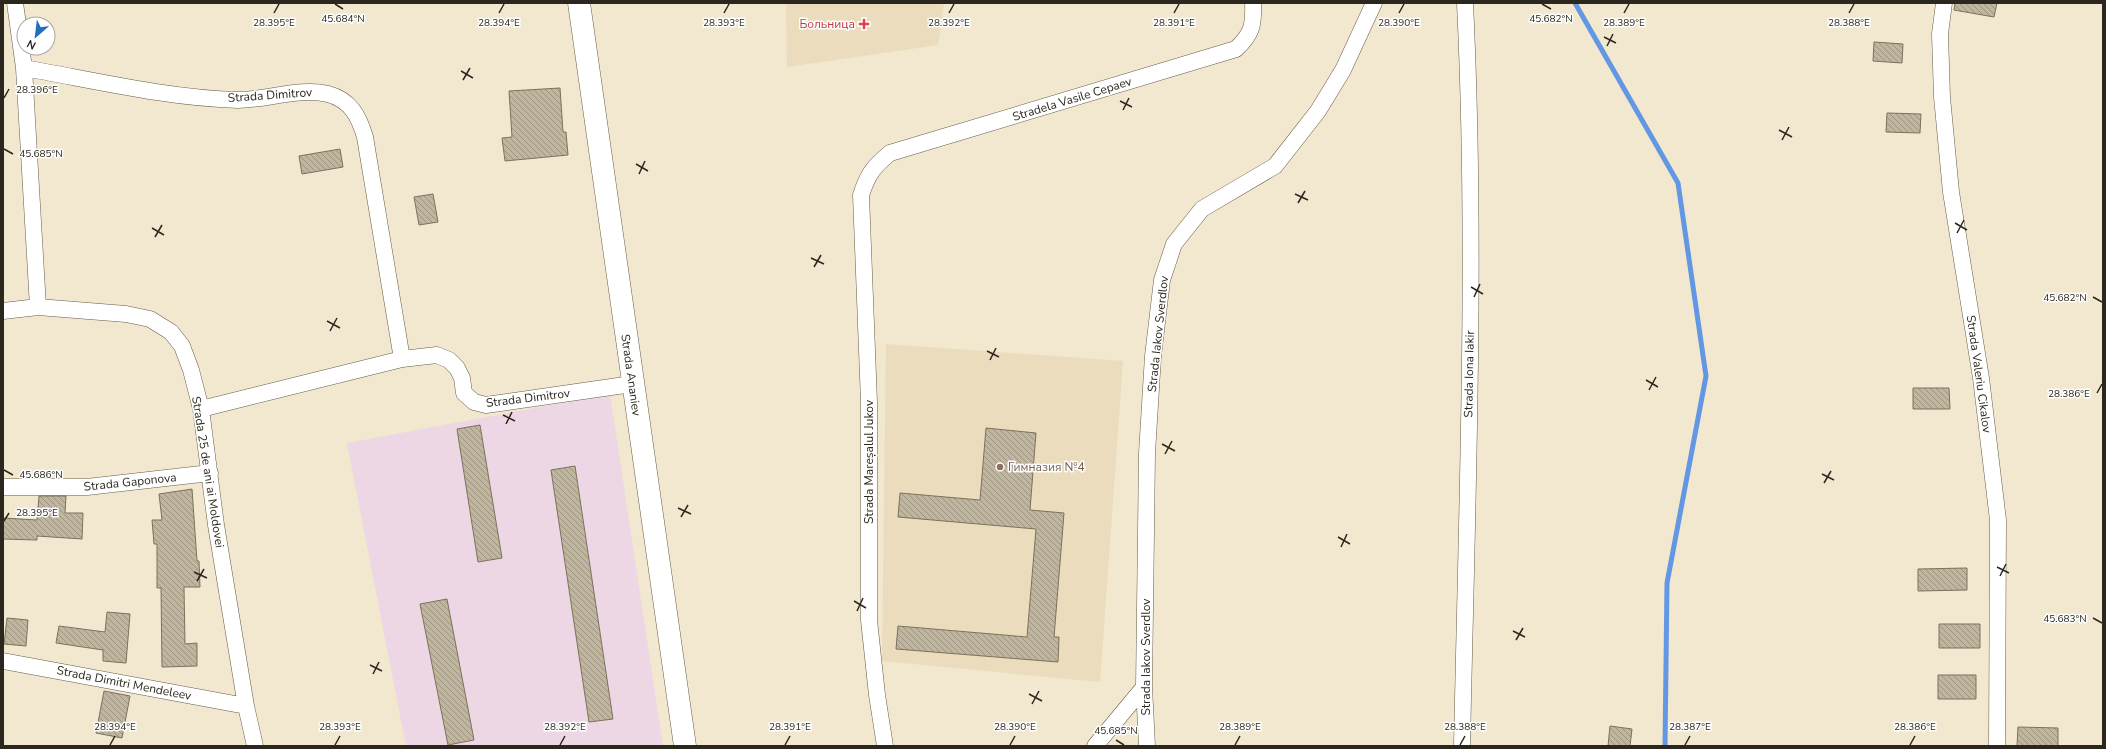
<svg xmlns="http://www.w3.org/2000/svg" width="2106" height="749" font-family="'Nunito Sans',sans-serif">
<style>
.industrial{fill:#edd7e4}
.built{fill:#eadcbd}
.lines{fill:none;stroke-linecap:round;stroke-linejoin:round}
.stream{stroke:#6297e4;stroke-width:5}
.building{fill:url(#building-back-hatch);stroke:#7c725c}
.street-casing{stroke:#665d48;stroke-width:17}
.secondary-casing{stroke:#665d48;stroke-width:23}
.street{stroke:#fff;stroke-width:16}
.secondary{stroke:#fff;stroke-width:22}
.ticks{fill:none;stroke:#2b271e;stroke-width:1.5}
.health-dot{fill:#e0444e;stroke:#fff;stroke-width:1.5}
.education-dot{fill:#8d6e63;stroke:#fff;stroke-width:1.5}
.labels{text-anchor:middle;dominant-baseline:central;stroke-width:3;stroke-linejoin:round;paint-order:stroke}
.health-label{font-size:12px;fill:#be3a42;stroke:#fff;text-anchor:end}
.street-label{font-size:12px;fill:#2b271e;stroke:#fff}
.education-label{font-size:12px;fill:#785e54;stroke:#fff;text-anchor:start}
.ticks-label{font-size:10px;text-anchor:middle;fill:#2b271e;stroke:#fff;stroke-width:3;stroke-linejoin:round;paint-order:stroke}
</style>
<defs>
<pattern id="building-back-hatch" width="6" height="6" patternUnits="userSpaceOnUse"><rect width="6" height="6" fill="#c0b59e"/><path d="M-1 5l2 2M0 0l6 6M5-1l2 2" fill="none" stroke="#9c9380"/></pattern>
</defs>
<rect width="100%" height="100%" fill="#f2e7cf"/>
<!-- industrial -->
<path class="industrial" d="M610 394 663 746H406L347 443Z"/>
<!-- built -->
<path class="built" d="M786 3H944L938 45 787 67Z
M886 344 1123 361 1100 682 882 661Z"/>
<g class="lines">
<!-- stream -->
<path class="stream" d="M1575 3 1678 183 1706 376 1667 583 1665 746"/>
</g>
<!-- building -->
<path class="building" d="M1955 3H1997L1994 17 1954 10Z
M1874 42 1903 44 1902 63 1873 61Z
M560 88 563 132H566L568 155 505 161 502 138 512 137 509 91Z
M1887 113 1921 114 1920 133 1886 132Z
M340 149 343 167 302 174 299 156Z
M433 194 438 222 419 225 414 197Z
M1913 388H1949L1950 409H1913Z
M480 425 502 558 478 562 457 429Z
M986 428 1036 433 1030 510 1064 513 1054 637H1059L1058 662 896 649 898 626 1027 637 1036 529 898 517 900 493 980 500Z
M575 466 613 719 589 722 551 470Z
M192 489 197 561H199L200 587H184L185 644 197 643V666L162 667 161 588H157V544H154L152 520H162L159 494Z
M39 496H66L65 513H83L82 539 37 536V540L3 539V518L37 520Z
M1967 568V590L1918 591V569Z
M447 599 474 740 448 745 420 604Z
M107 612 130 614 126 663 103 661V650L56 643 59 626 105 632Z
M7 618 28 620 26 646 4 644Z
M1939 624H1980V648H1939Z
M1938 675H1976V699H1938Z
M104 691 130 696 122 738 96 733Z
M1610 726 1632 729 1630 746H1608Z
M2018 727 2058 728V746H2017Z"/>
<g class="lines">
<defs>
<path id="street" d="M15 3 24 68 38 307
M1944 3 1940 34 1942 97 1951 192 1981 378 1998 520 1997 746
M24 68C93 80 167 98 238 100 266 100 301 87 328 94 351 100 359 117 365 137L402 359
M3 311 38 307 126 314 150 319 171 332 182 346 191 370 201 409 216 525 246 706 255 746
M201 409 402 359 437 355 449 360 457 368 462 378 464 393 474 402 486 405 632 384
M3 487H87L210 473
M3 661 246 706
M885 746 877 695 869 620V402L861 195C868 174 873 167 890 153L1236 49C1252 34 1254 25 1253 3
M1095 746 1144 687
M1147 746 1144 687 1147 453 1153 356 1162 280 1174 244 1202 209 1275 166 1318 111 1343 70 1374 3
M1462 746C1467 499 1477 250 1465 3"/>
<path id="secondary" d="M579 3 685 746"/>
</defs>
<!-- street casing -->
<use href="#street" class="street-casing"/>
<!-- secondary casing -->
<use href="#secondary" class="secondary-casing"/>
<!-- street -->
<use href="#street" class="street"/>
<!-- secondary -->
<use href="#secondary" class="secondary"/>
</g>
<!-- ticks -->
<path class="ticks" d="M335 4 343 9M1542 4 1551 9M274 13 279 4M499 13 504 4M724 13 729 4M949 13 954 4M1174 13 1179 4M1399 13 1404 4M1624 13 1629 4M1849 13 1854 4M1604 37 1616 43M1607 46 1613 34M461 71 473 78M463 80 470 68M4 98 9 89M1120 101 1132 107M1123 110 1129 98M1779 130 1792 137M1782 140 1789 127M4 149 13 154M636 164 648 171M639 174 645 161M1295 194 1308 200M1298 203 1305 191M1955 223 1967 230M152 228 164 235M1957 233 1964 220M155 237 162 225M811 258 824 264M814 267 821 255M1471 287 1483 294M1474 297 1480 284M2093 297 2102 302M327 321 340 328M330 331 337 318M987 351 999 357M990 360 996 348M1646 380 1658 387M1649 390 1656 377M2097 393 2102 384M503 415 515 421M506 424 512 412M1162 444 1175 451M1165 454 1172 441M4 470 13 475M1822 474 1834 480M1824 483 1831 471M678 508 691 514M681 517 688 505M4 521 9 513M1338 537 1350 544M1341 547 1347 534M1997 567 2009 573M194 572 207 578M2000 576 2006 564M197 581 204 569M854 601 866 608M857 611 863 598M2093 618 2102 623M1513 631 1525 637M1516 640 1523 628M370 665 382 671M373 674 379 662M1029 694 1042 701M1032 704 1039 691M1116 740 1124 745M110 745 115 736M335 745 340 736M560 745 565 736M785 745 790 736M1010 745 1015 736M1235 745 1240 736M1460 745 1465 736M1685 745 1690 736M1910 745 1915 736"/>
<!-- markers -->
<path class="health-dot" d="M862 18h4v4h4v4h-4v4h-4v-4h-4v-4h4z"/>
<circle class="education-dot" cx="1000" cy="467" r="4"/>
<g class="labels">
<!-- health labels -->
<g class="health-label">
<text x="855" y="24">Больница</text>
</g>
<!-- street labels -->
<g class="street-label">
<text transform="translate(270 95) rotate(-4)">Strada Dimitrov</text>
<text transform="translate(1072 99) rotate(-17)">Stradela Vasile Cepaev</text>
<text transform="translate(1158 334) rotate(-84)">Strada Iakov Sverdlov</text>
<text transform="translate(1469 374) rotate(-89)">Strada Iona Iakir</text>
<text transform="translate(1979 374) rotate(82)">Strada Valeriu Cikalov</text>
<text transform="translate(631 375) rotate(82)">Strada Ananiev</text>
<text transform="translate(528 398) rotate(-7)">Strada Dimitrov</text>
<text transform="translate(869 462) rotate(-90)">Strada Mareșalul Jukov</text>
<text transform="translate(208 472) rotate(81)">Strada 25 de ani ai Moldovei</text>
<text transform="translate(130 482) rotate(-6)">Strada Gaponova</text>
<text transform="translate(1146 657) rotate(-90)">Strada Iakov Sverdlov</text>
<text transform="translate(124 683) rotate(11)">Strada Dimitri Mendeleev</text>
</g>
<!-- education labels -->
<g class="education-label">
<text x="1008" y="467">Гимназия №4</text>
</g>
</g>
<g class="ticks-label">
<text x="343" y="22">45.684°N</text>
<text x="1551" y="22">45.682°N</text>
<text x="274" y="26">28.395°E</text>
<text x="499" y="26">28.394°E</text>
<text x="724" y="26">28.393°E</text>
<text x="949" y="26">28.392°E</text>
<text x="1174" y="26">28.391°E</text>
<text x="1399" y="26">28.390°E</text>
<text x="1624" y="26">28.389°E</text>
<text x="1849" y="26">28.388°E</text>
<text x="37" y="93">28.396°E</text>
<text x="41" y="157">45.685°N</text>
<text x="2065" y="301">45.682°N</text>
<text x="2069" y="397">28.386°E</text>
<text x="41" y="478">45.686°N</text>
<text x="37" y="516">28.395°E</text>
<text x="2065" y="622">45.683°N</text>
<text x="115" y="730">28.394°E</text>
<text x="340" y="730">28.393°E</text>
<text x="565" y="730">28.392°E</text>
<text x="790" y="730">28.391°E</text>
<text x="1015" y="730">28.390°E</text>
<text x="1240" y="730">28.389°E</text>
<text x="1465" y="730">28.388°E</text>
<text x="1690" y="730">28.387°E</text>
<text x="1915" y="730">28.386°E</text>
<text x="1116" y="734">45.685°N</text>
</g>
<!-- border -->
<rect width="2106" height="749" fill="none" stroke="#2b271e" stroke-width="8"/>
<!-- north arrow -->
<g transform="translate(36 36) rotate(208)"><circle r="19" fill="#ffffff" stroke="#aaa9a5"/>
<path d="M0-3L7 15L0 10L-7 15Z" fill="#2170bf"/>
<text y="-6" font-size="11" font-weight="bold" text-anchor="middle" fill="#2b271e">N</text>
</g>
</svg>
